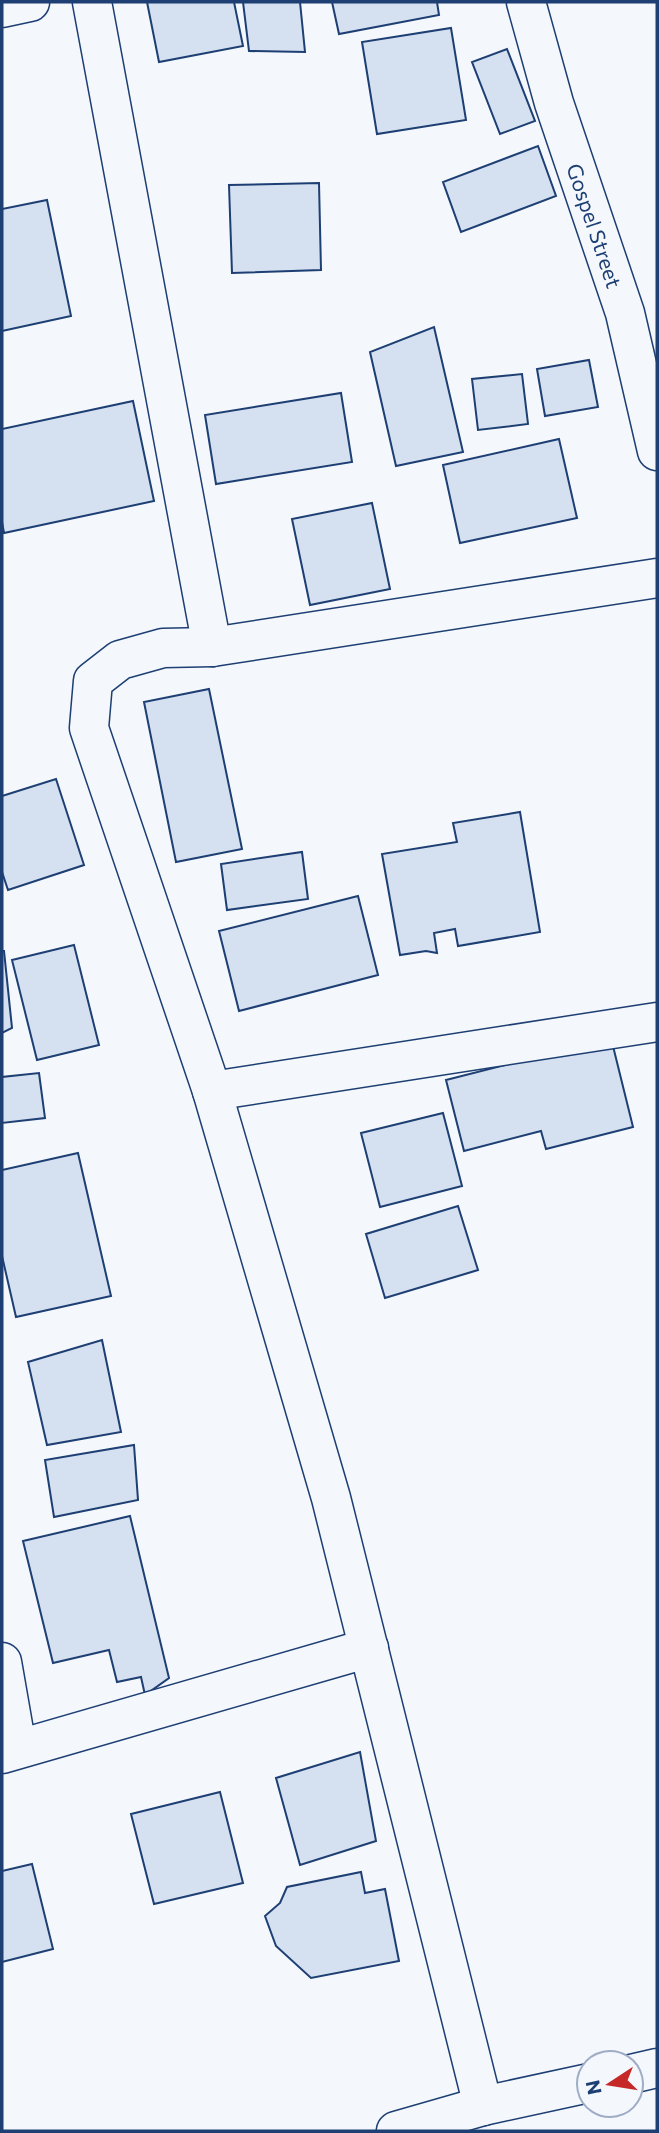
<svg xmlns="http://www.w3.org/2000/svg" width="659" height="2133" font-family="Commissioner,sans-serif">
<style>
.building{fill:#d5e0f0;stroke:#1d3f73;stroke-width:2}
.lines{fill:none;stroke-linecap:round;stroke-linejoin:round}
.minor-casing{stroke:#1d3f73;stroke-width:41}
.minor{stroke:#f4f7fb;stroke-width:38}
.labels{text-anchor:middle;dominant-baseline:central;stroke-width:5;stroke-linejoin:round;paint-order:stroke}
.street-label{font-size:21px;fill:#1d3f73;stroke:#f4f7fb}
</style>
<rect width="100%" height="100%" fill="#f4f7fb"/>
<!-- building -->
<path class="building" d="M147 2H234L243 46 159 62Z
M243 2H300L305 52 249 51Z
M332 2H437L439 15 339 34Z
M451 28 466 120 377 134 362 42Z
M507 49 535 121 500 134 472 62Z
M538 146 556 196 461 232 443 182Z
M319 183 321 270 232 273 229 185Z
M47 200 71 316 2 331V209Z
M434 327 463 452 396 466 370 352Z
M589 360 598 407 545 416 537 369Z
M522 374 528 424 478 430 472 379Z
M341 393 352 462 216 484 205 415Z
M133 401 154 501 4 533 2 522V429Z
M559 439 577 518 460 543 443 465Z
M372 503 390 589 310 605 292 519Z
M209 689 242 849 176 862 144 702Z
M56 779 84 865 8 890 2 872V796Z
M520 812 540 932 458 946 455 929 434 933 437 953 426 951 400 955 382 854 457 842 453 823Z
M302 852 308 899 227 910 221 864Z
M358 896 378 975 239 1011 219 931Z
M74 945 99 1045 37 1060 12 960Z
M2 951H4L12 1028 2 1033Z
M611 1038 633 1127 546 1149 541 1131 464 1151 446 1080Z
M39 1073 45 1118 2 1123V1077Z
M443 1113 462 1186 380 1207 361 1133Z
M78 1153 111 1296 16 1317 2 1256V1170Z
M458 1206 478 1270 385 1298 366 1234Z
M102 1340 121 1432 47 1445 28 1362Z
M134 1445 138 1500 54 1517 45 1460Z
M130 1516 169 1678 145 1695 141 1677 117 1682 109 1650 53 1663 23 1541Z
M360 1752 376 1841 300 1865 276 1778Z
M220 1792 243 1883 154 1904 131 1814Z
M32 1864 53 1949 2 1962V1871Z
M361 1872 365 1893 385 1889 399 1961 311 1978 276 1946 265 1916 280 1903 287 1887Z"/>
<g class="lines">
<defs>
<g id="minor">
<path d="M92 2 212 647"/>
<path id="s1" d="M526 2 554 103 625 313 657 451"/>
<path d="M2 8 30 2"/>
<path d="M212 1091 657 1022"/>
<path d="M2 1662 17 1748"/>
<path d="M2 1754 369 1648"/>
<path d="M631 2074 657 2068"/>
<path d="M483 2106 331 1498 212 1091 89 728 93 681 120 660 163 648 212 647 657 578"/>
<path d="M396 2131 483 2106 589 2083"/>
</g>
</defs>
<!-- minor casing -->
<use href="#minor" class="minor-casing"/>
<!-- minor -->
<use href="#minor" class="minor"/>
</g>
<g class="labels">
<!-- street labels -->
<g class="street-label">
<text stroke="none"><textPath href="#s1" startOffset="234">Gospel Street</textPath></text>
</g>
</g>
<!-- border -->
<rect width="659" height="2133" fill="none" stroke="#1d3f73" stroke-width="7"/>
<!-- north arrow -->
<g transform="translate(610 2084) rotate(258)"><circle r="33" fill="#f4f7fb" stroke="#9eadc5" stroke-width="2"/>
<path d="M0-5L12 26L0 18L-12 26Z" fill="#c62828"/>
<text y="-10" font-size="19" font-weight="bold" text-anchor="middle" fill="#1d3f73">N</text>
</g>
</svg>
